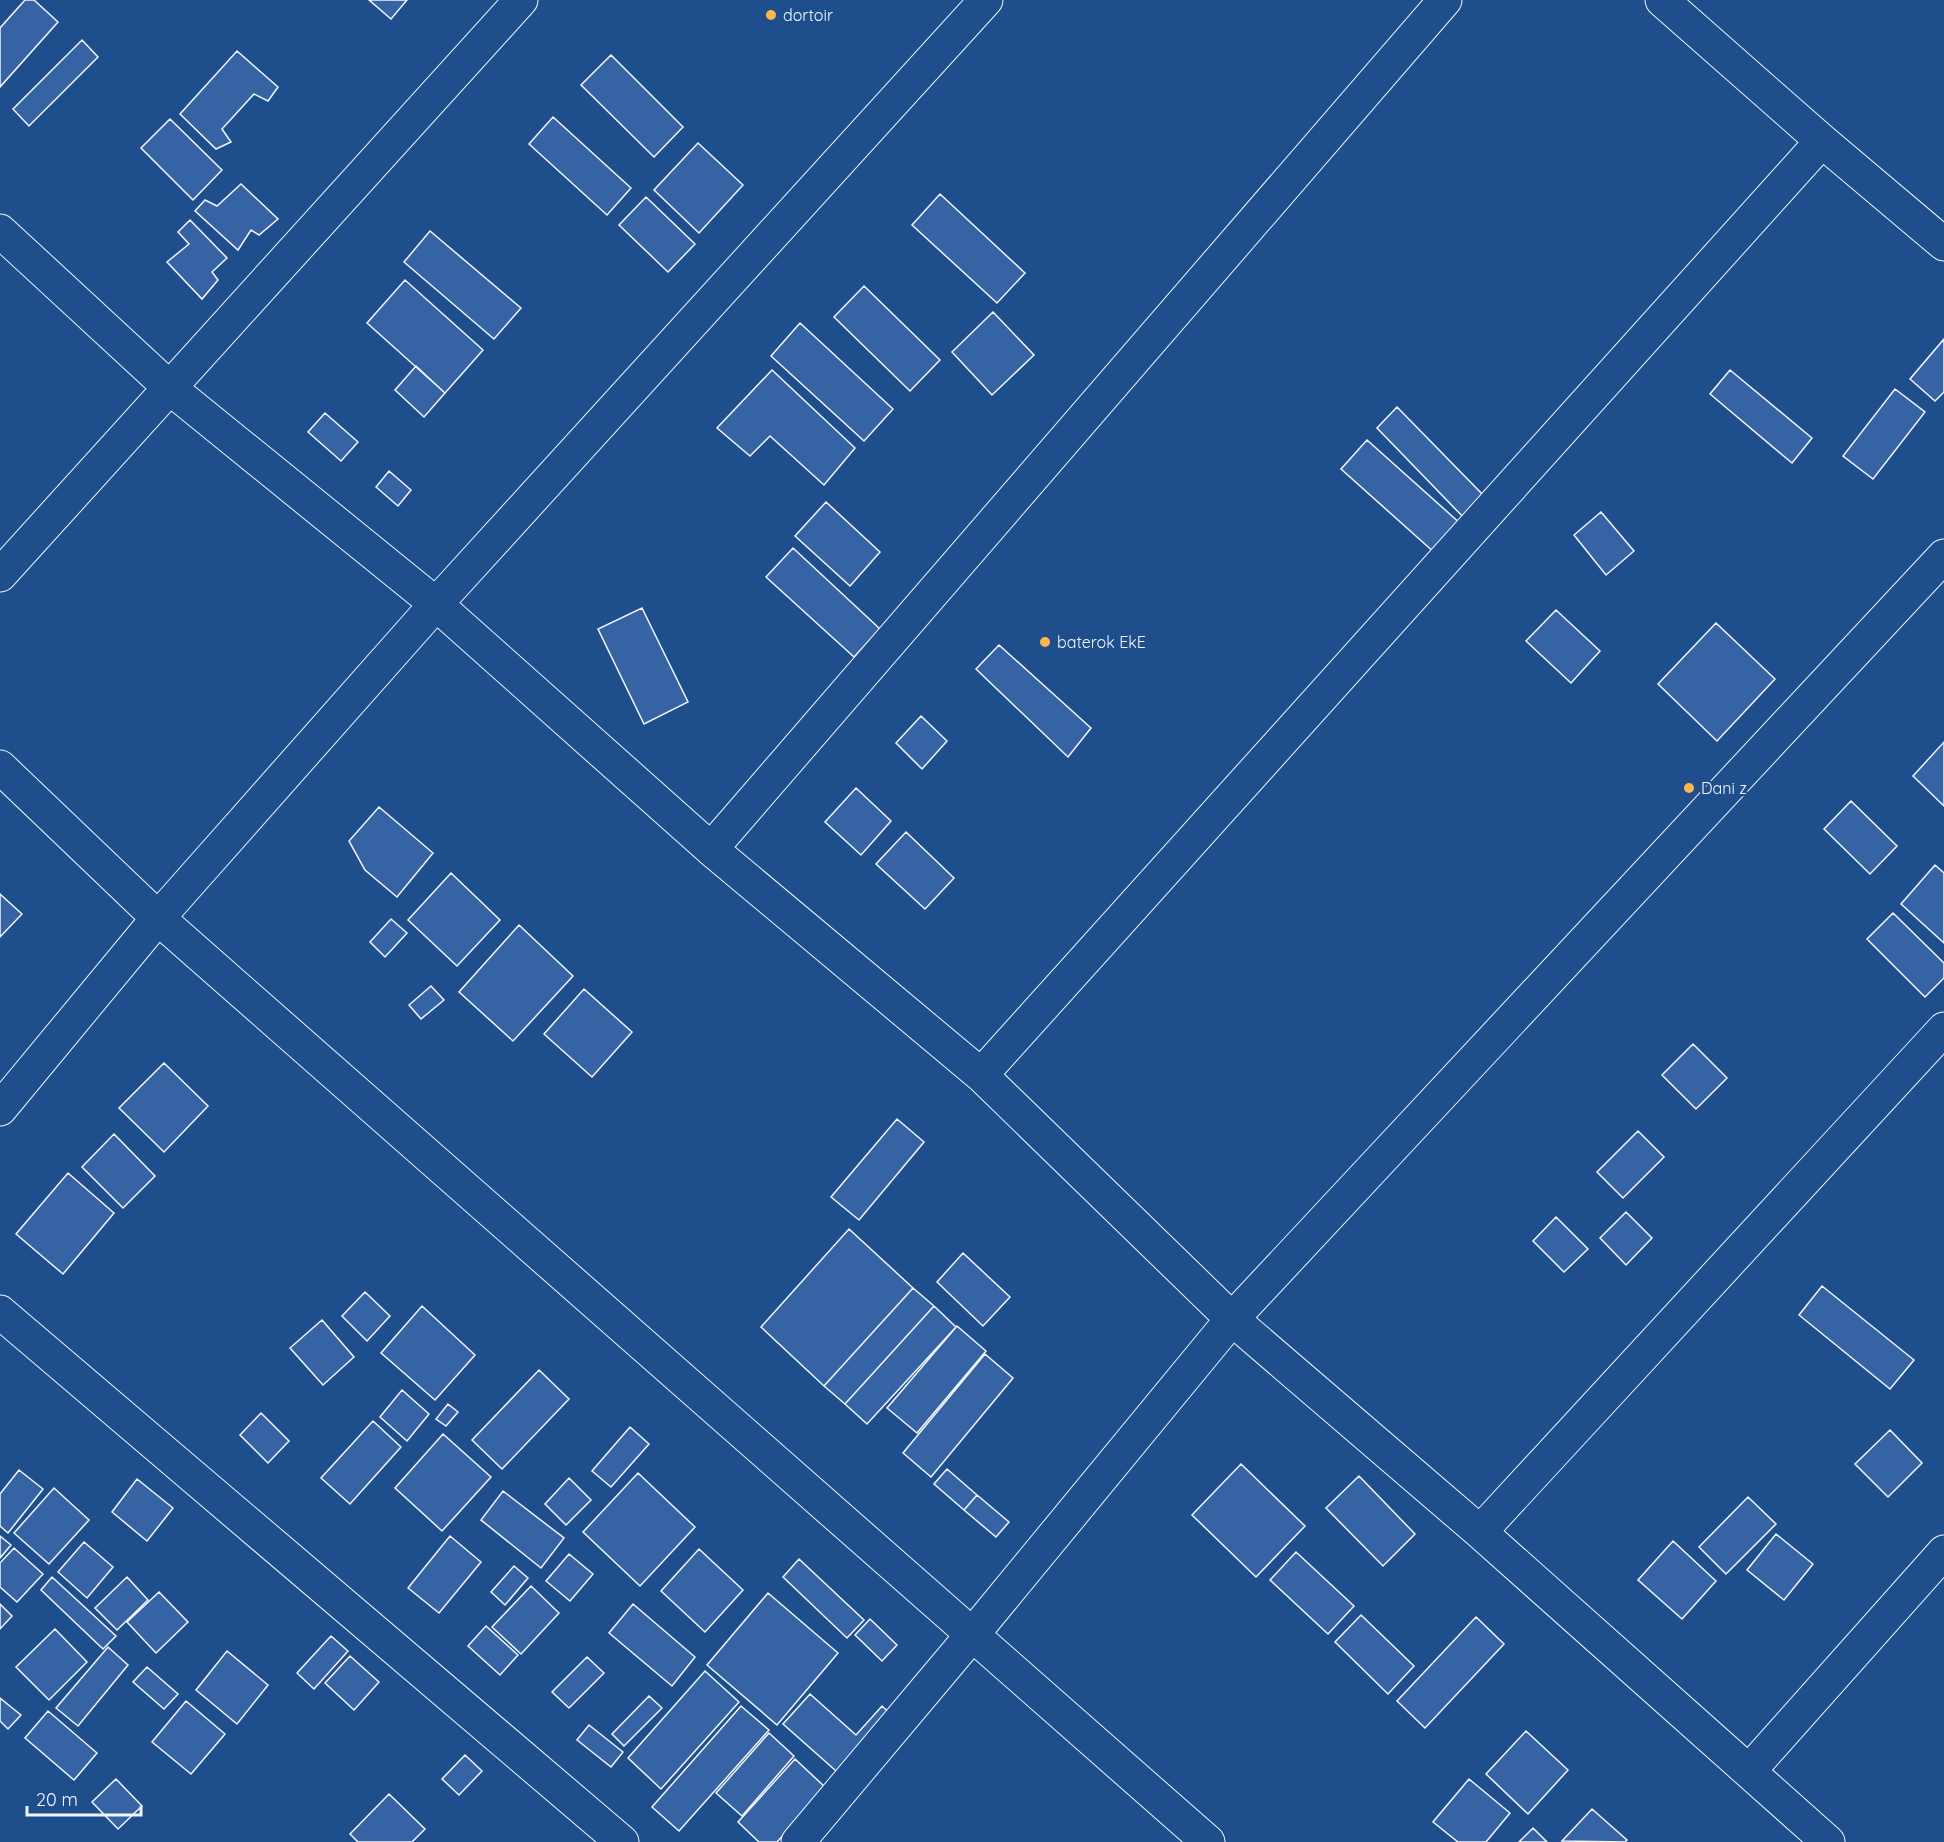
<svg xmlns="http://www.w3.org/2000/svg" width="1944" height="1842" font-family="Quicksand,sans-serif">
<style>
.building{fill:#3563a3;stroke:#f2f6ff;stroke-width:1.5}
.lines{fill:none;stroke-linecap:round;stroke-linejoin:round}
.minor-casing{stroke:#f2f6ff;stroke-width:35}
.minor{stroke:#1f4e8c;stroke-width:33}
.poi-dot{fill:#ffb74d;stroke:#1f4e8c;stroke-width:2}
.labels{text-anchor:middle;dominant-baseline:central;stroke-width:4.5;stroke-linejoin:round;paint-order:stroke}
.poi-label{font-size:16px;fill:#f2f6ff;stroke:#1f4e8c;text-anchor:start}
</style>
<rect width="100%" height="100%" fill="#1f4e8c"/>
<!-- building -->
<path class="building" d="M25 0H34L58 22 0 87V28Z
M369 0H407L391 19Z
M82 40 98 57 29 126 13 109Z
M237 51 278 87 268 101 254 94 222 129 231 142 216 149 180 114Z
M611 55 683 127 654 157 581 85Z
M553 117 631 188 607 215 529 144Z
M170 119 222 170 193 200 141 148Z
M698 143 743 185 699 233 654 190Z
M241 184 278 219 259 235 251 230 238 250 195 211 205 200 217 206Z
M940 194 1025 273 997 303 912 225Z
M646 197 695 244 668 272 619 225Z
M190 220 227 258 212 272 218 280 202 299 167 262 189 244 178 232Z
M430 231 521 308 494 339 404 262Z
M405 280 483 350 445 393 367 323Z
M864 286 940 360 910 391 834 317Z
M993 312 1034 355 992 395 952 352Z
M800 323 893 409 864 441 771 356Z
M1944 339V392L1935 401 1910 379Z
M416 366 445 393 424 417 395 390Z
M772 370 855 448 824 485 770 436 750 456 717 428Z
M1730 370 1812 438 1792 463 1710 394Z
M1895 389 1925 412 1873 479 1843 456Z
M1397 407 1487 499 1466 520 1377 428Z
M325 413 358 442 341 461 308 432Z
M1367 440 1462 525 1436 554 1341 469Z
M389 471 411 490 398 506 376 487Z
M826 502 880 552 850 586 795 536Z
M1601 512 1634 551 1606 575 1574 535Z
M793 548 880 629 854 657 766 577Z
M642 608 688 702 644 724 598 629Z
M1556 610 1600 651 1571 683 1526 641Z
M1716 623 1775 679 1717 741 1658 684Z
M999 645 1091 728 1068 757 976 669Z
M921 716 947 741 922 769 896 743Z
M1944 742V806L1913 776Z
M856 788 891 821 861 855 825 822Z
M1851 801 1897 846 1870 874 1824 829Z
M379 807 433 853 397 897 365 870 349 841Z
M906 832 954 878 925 909 876 864Z
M1935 865 1944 873V943L1901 904Z
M451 873 500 920 457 966 408 920Z
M0 894 22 914 0 937Z
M1893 913 1944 963V978L1925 997 1867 939Z
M391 919 407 933 385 957 370 942Z
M519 925 573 976 513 1041 459 992Z
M431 986 444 1000 421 1019 409 1005Z
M584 989 632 1032 592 1077 544 1034Z
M1693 1044 1727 1078 1696 1109 1662 1075Z
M164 1063 208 1106 164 1152 119 1108Z
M897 1119 924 1142 859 1220 831 1197Z
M1638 1131 1664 1157 1623 1198 1597 1172Z
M114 1134 155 1176 123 1208 82 1167Z
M68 1173 114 1213 63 1274 16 1234Z
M1626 1212 1652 1238 1626 1265 1600 1238Z
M1556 1217 1588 1249 1564 1272 1533 1241Z
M849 1229 913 1288 824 1386 761 1327Z
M963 1253 1010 1297 983 1326 937 1282Z
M1822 1286 1914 1360 1890 1389 1799 1315Z
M913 1288 934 1306 845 1404 824 1386Z
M365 1292 390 1316 367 1341 342 1316Z
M422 1306 475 1355 435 1400 381 1353Z
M934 1306 956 1327 867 1424 845 1404Z
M322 1320 354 1357 323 1385 290 1348Z
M957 1326 986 1351 917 1433 887 1408Z
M985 1354 1013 1378 931 1477 903 1453Z
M539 1370 569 1399 502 1469 472 1440Z
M402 1390 429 1414 407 1441 380 1417Z
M448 1404 458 1412 446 1426 436 1419Z
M261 1413 289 1441 268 1463 240 1435Z
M373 1421 401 1447 350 1504 321 1478Z
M630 1427 649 1444 611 1487 592 1471Z
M1890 1430 1922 1463 1888 1497 1855 1464Z
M443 1434 491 1477 442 1531 395 1488Z
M1241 1464 1305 1526 1256 1577 1192 1515Z
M947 1469 977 1495 964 1510 934 1484Z
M19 1470 43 1489 8 1533 0 1526V1494Z
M638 1473 695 1527 640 1586 583 1532Z
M1359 1476 1415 1534 1383 1566 1326 1508Z
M569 1478 591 1500 566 1525 545 1504Z
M137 1479 173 1508 147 1541 112 1512Z
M54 1488 89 1520 49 1564 14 1533Z
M503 1491 564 1538 541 1568 481 1520Z
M977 1495 1009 1522 996 1537 964 1510Z
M1748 1497 1776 1524 1726 1574 1699 1547Z
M1776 1534 1813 1564 1784 1600 1747 1570Z
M0 1536 11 1545 0 1558Z
M450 1536 481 1562 439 1613 408 1588Z
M1673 1541 1716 1581 1682 1619 1638 1580Z
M84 1542 113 1567 87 1598 58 1572Z
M14 1548 43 1574 17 1602 0 1587V1563Z
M699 1549 743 1590 705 1632 661 1591Z
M1296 1552 1354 1606 1328 1634 1270 1580Z
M569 1554 593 1574 570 1601 546 1581Z
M799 1559 864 1620 847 1638 783 1577Z
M514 1566 528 1578 505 1605 491 1592Z
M52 1577 116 1636 103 1649 41 1590Z
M127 1577 148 1600 117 1630 95 1608Z
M531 1586 559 1613 521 1654 492 1627Z
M159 1592 188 1622 156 1653 127 1622Z
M768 1593 838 1653 777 1725 707 1665Z
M0 1604 12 1616 0 1629Z
M633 1604 695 1657 672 1686 609 1633Z
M1361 1615 1414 1666 1388 1694 1335 1642Z
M1476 1617 1504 1644 1425 1728 1397 1701Z
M870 1619 897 1645 882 1661 855 1635Z
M486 1626 518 1655 500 1675 468 1646Z
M55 1629 87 1662 49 1700 16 1667Z
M331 1636 348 1651 314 1689 297 1673Z
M108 1647 128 1665 78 1726 56 1708Z
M227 1651 268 1685 237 1724 196 1690Z
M350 1656 379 1682 354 1710 325 1683Z
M587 1657 604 1673 569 1708 552 1692Z
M147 1667 178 1694 164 1709 133 1682Z
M705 1671 739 1702 661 1789 628 1758Z
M810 1694 856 1735 882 1706 897 1720 844 1778 783 1724Z
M649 1696 662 1708 624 1746 612 1734Z
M0 1698 21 1715 8 1729 0 1721Z
M186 1701 225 1734 191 1774 152 1742Z
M741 1706 769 1730 679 1831 652 1807Z
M48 1711 97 1753 74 1780 25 1738Z
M589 1725 623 1752 611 1767 577 1740Z
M1526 1731 1568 1770 1528 1814 1486 1774Z
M769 1733 794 1756 742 1816 716 1793Z
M465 1755 482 1771 459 1795 442 1779Z
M795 1759 826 1788 777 1842H759L738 1822Z
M116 1779 142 1806 118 1829 92 1802Z
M1469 1779 1510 1813 1486 1842H1458L1433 1822Z
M389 1794 425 1829 412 1842H358L350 1834Z
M1592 1809 1627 1840 1625 1842 1562 1841Z
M1533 1828 1547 1842H1519Z"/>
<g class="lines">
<defs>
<path id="minor" d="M1662 0 1822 141 1944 244
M0 231 171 389 436 604 711 849 981 1075 1232 1319 1480 1532 1828 1842
M0 575 521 0
M0 767 158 918 1208 1842
M711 849 1445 0
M981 1075 1822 141
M0 1109 158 918 436 604 986 0
M0 1312 622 1842
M1480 1532 1944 1029
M1749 1771 1944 1552
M798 1842 972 1635 1232 1319 1944 556"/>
</defs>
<!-- minor casing -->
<use href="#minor" class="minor-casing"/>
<!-- minor -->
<use href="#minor" class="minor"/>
</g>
<!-- markers -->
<g class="poi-dot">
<circle cx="771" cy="15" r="6"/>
<circle cx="1045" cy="642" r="6"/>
<circle cx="1689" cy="788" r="6"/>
</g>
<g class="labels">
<!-- poi labels -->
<g class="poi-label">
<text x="783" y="15">dortoir</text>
<text x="1057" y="642">baterok EkE</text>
<text x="1701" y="788">Dani z</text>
</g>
</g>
<!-- scale -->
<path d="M27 1806v9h114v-9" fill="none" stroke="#f2f6ff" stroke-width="3"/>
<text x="36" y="1806" font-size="18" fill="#f2f6ff" stroke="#1f4e8c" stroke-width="4.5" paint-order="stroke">20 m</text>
</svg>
